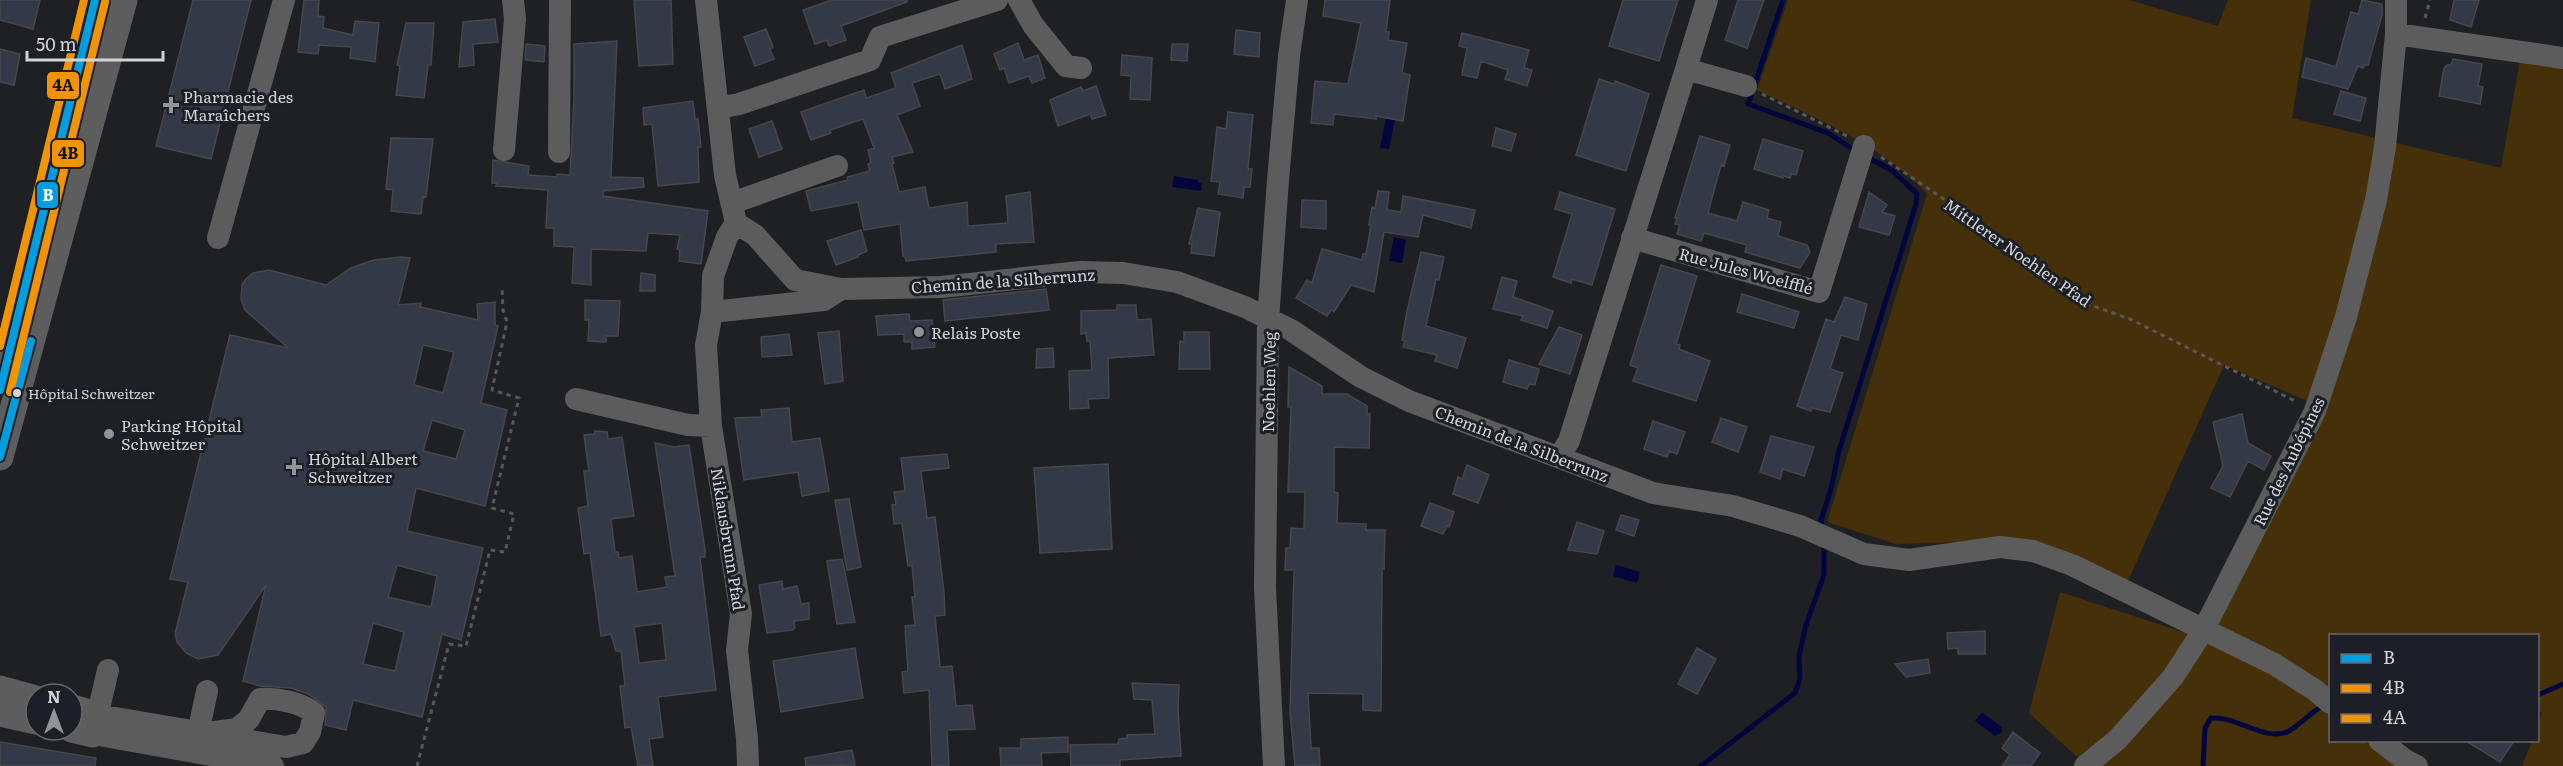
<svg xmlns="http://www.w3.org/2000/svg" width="2563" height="766" font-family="Literata,serif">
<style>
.green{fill:#45300a}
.water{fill:#03063d}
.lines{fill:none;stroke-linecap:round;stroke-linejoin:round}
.stream{stroke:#03063d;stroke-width:5}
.building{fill:#333946;stroke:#46474a;stroke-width:1.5;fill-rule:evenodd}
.path{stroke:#575759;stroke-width:3;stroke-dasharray:4.5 4.5;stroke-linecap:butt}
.minor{stroke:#5c5c5c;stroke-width:22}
.major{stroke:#5e5d5e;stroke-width:27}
.bus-1-casing{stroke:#1c1f25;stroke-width:12}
.bus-2-casing{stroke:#1c1f25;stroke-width:12}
.bus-3-casing{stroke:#1c1f25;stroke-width:12}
.bus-1{stroke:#009ee0;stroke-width:8}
.bus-2{stroke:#f29400;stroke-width:8}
.bus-3{stroke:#f29400;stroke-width:8}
.poi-dot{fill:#929498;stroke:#1c1f25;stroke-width:2}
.bus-dot{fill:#d0d3d7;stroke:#1c1f25;stroke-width:2}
.labels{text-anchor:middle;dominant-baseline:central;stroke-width:6;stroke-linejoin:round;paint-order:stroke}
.bus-label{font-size:14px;fill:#d0d3d7;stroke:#1c1f25;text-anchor:start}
.poi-label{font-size:16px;fill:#d0d3d7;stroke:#1c1f25;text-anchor:start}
.street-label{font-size:16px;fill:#d0d3d7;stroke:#1c1f25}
.line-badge{stroke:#1c1f25;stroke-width:2}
.badge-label{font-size:16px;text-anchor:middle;font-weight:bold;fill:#fff}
.pale-badge-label{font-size:16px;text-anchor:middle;font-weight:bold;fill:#111}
</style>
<rect width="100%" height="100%" fill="#1e2023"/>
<!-- green -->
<path class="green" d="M1788 0H2129L2218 26 2228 0H2311L2292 118 2501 168 2522 48 2563 59V766H2522L2532 741 2538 740V725L2542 713 2538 709V636H2330V740L2363 741 2405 766H2087L2029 713 2060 592 2192 635 2312 403 2224 365 2127 583 2033 540 1896 544 1827 522 1927 194C1888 149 1810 115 1757 90Z"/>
<!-- water -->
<path class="water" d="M1386 117 1395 119 1389 149 1380 148Z
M1174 176 1198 180V182L1202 183 1201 191 1172 187Z
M1394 237 1406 240 1402 263 1389 261Z
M1616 565 1640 572 1637 583 1613 576Z
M1982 712 2002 727V732L1995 736 1975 721Z"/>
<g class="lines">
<!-- stream -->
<path class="stream" d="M1783 0 1748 104 1828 133 1857 152
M1822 529 1821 520 1831 489 1839 451 1916 204 1917 194 1893 171 1865 156
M2538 695 2563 684
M1701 766 1795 693 1800 679 1799 656 1806 625 1824 575V544
M2203 766 2205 728 2211 718C2238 716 2266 743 2289 731 2301 724 2311 712 2324 705"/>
</g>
<!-- building -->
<path class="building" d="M0 0H40L33 29 0 20Z
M193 0H251L211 159 156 146Z
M304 0H319L318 16 324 17 323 28 353 35 355 21 379 23 375 62 350 58 351 47 319 45 318 54 298 52Z
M634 0H671L673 64 639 66Z
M832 0H907V2L841 26 846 40 829 46 827 40 815 44 803 10Z
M1325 0H1390L1386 32H1389L1388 40 1407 43 1402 73 1410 75 1403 121 1376 116V119L1334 114 1333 125 1311 123 1315 81 1348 84 1361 23 1323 16Z
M1623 0H1678L1659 61 1609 46Z
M1738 0H1764L1747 48 1725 40Z
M2362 0 2382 4V15L2368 65H2364L2363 68 2358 66 2348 89 2302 77 2306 58 2336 67 2351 12 2358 14Z
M2454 0H2479L2471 27 2450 20Z
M495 19 498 42 473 44 474 65 459 67 463 22Z
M406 23H434L431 65H428L424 98 396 95 400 66 397 65Z
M766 29 773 47 770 49 774 59 755 66 744 37Z
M1236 30 1260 33 1259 57 1234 54Z
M1462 33 1529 50 1524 68 1532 70 1527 86 1505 79 1508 70 1481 61 1477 78 1462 75 1467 48 1459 46Z
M617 41 611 177 643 178 644 187 603 191V196L708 211 701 264 679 261 680 250 677 249 680 235 648 233 646 251 591 249V285L572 283 574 247 554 246V228H546L548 190 496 186 497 183H492L493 160 529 166 528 175 557 177V174L570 175 574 99V44Z
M1018 43 1024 60 1038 55 1045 78 1032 83 1029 76 1009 83 1004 68 1000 70 994 54Z
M526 44 545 46 544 62 525 60Z
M1172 44H1188L1187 61 1171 60Z
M962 45 972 79 945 89 940 74 912 83 920 106 897 115 913 152 892 157 894 163 892 164 899 192 925 187 929 208 967 202 968 226 1008 223 1006 196 1030 192 1034 242 996 244V252L906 261 905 256H903L900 224 864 230 858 202 811 211 806 191 848 180 847 177 870 171 868 164 871 162 868 150 874 148 863 119 830 130 831 133 811 140 801 112 864 90 866 98 896 88 891 73Z
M0 49 20 54 14 85 0 82Z
M1122 55 1152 58 1150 100 1130 99 1131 76 1121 75Z
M2453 59 2482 64 2478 86 2483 87 2480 104 2439 96 2444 68 2447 65H2451Z
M1599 79 1614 84 1615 81 1649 94 1626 171 1576 155Z
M1096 86 1106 115 1092 119 1090 114 1058 126 1050 100 1081 87 1083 91Z
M2341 91 2366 98 2360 121 2334 114Z
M693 101 695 119H698L701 147H698L699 182 658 186 652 124 644 125 643 108Z
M1228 112 1253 115 1248 169H1252L1250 187H1244L1243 198 1218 194 1220 182 1211 181 1217 127 1226 129Z
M772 121 782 149 759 157 749 129Z
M1496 128 1516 134 1511 151 1492 146Z
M1700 136 1730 145 1724 166 1721 165 1708 213 1737 221 1743 202 1769 210 1767 218 1781 222 1778 236 1807 245 1810 252 1800 268 1745 252 1747 245 1704 233 1701 241 1677 234 1680 225 1675 224 1677 218H1675Z
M391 138 433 139 426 197H423L421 214 391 211 393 190 386 189Z
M1763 139 1803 151 1796 175 1791 174 1790 178 1784 176 1783 178 1754 169Z
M1378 191 1389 192 1387 210 1401 212 1403 196 1475 210 1471 228 1423 215 1418 237 1384 232 1374 292 1351 285 1334 312 1331 310 1327 316 1296 298 1307 280 1312 283 1322 249 1362 260 1363 254H1366L1371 225H1369L1372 207 1375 208Z
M1560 192 1615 209 1592 285 1572 279 1571 283 1553 277 1572 214 1555 209Z
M1869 192 1887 205 1882 212 1895 216 1889 235 1859 227Z
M1302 200 1326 201V229L1301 227Z
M1198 208 1220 212 1214 256 1191 253 1192 244H1189Z
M861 230 867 251 858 255V257L836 265 827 241Z
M1421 252 1444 257 1439 280 1436 279 1426 326 1466 338 1457 368 1435 361 1437 355 1403 347 1405 341 1402 340 1407 311Z
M401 257 410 258 398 305 421 303 420 307 478 320 477 304 495 302V325L498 326 481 403 507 410 485 506 416 488 407 531 483 548 461 640 442 634 422 717 353 700 346 730 325 725 326 707 308 694 291 688 260 686 243 681 266 585 218 655 198 659 186 653 177 642 175 634 188 582 170 579 230 335 288 348 245 310 241 299 242 285 246 279 253 273 269 270 326 285 351 268 374 260ZM423 345 454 352 443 393 414 385ZM432 420 465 430 456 459 423 451ZM397 565 437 576 431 607 388 597ZM373 623 404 632 395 671 363 664Z
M1661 265 1697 276 1676 344 1680 345 1679 349 1710 361 1696 401 1633 381 1638 368 1630 365Z
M641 273 655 275V291H640Z
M1502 277 1517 281 1513 297 1553 311 1547 328 1521 320 1523 316 1493 309Z
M1046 289 1049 310 945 321 943 300Z
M1742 294 1799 312 1794 328 1737 312Z
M1845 297 1867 304 1858 340 1841 335 1830 369 1843 373 1830 412 1812 408 1811 411 1797 406 1826 319 1834 322Z
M585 300 620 301 618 336H606V342L588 341 589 320H585Z
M1117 305H1136L1137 320 1151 319 1154 355 1108 358 1109 398 1088 399 1089 408 1070 409 1069 371 1092 370 1090 341H1087L1086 333 1081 334V311L1117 310Z
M909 314 910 321 932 320 935 347 912 349V342H904V334L878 335 876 316Z
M1559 327 1582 335 1570 374 1539 364Z
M839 331 843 381 825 384 818 333Z
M1184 332H1209L1210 369H1179L1180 341 1184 342Z
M789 334 792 355 762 357 761 337Z
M1053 348 1054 367 1036 368 1037 349Z
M1509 360 1539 369 1535 385 1529 384 1527 389 1503 382Z
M1289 367 1322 386V394H1347L1367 406V414H1370L1369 448 1334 447V492L1338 493 1337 523 1366 524V530H1385L1384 569H1382L1381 711 1363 710V694L1308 693 1311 748H1319L1320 765 1295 766 1290 713 1294 570H1285L1286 548H1290L1291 528 1304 529 1305 492H1288L1291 407H1288Z
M789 408 792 442 820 438 829 491 802 496 798 472 744 480 735 418 762 417 761 410Z
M2242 414 2248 443 2271 456 2264 470 2248 461 2230 497 2211 488 2223 466 2213 422Z
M1721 418 1747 427 1738 452 1712 442Z
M1653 421 1685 432 1677 454 1669 451 1667 457 1644 449Z
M595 431 607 432 608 439 622 437 634 516 611 519 615 552H618L619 558 632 556 637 592 667 587 665 577 675 576 655 443 674 447 689 445 705 550V557H700L716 690 658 697 663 737 649 739 653 766H638L631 727 625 728 620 686H625L621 651H616L611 634 601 636 590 553 584 554 578 508 588 506 584 471H589L584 435 594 434ZM662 623 666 660 639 663 634 627Z
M1771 436 1814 447 1804 476 1783 469 1780 479 1760 472Z
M947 454 949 468 921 471 927 518 935 517 944 593 945 615 935 616 940 667 952 666 956 706 972 705 975 729 947 730 949 766H932L929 690 904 693 902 672 908 671 905 626 915 625 912 597H915L912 565 908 566 902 523 894 524 892 505 896 504 894 492 905 491 901 458Z
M1108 464 1112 549 1040 553 1034 468Z
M1467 465 1489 475 1478 503 1453 494 1458 477 1462 479Z
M849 499 861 567 847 570 835 500Z
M1430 503 1454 512 1449 527 1447 526 1443 534 1421 526Z
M1621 515 1639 520 1634 536 1616 530Z
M1577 522 1604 531 1597 554 1568 550Z
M842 559 855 622 837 624 827 561Z
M782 581 783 589 797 586 801 604 809 603V619L794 621 795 628 792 630 767 633 759 585Z
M1985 631V654H1958V648L1948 649 1947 633Z
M855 648 863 698 781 712 773 661Z
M1697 648 1716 659 1697 694 1678 684Z
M1928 659 1930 673 1906 677 1895 664Z
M1132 683 1179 685 1178 708 1181 756 1120 760V766H1071L1070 745 1118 744 1119 739 1127 738V735L1155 734 1152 700 1134 699Z
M2013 732 2040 753 2031 766H2002L2010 755 2002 748Z
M1068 737V752L1041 753 1042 766H1001L1000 748H1021V739Z
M2466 741H2514L2500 762Z
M0 742 96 758 95 766H0Z
M852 750 855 765 806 766 805 758Z"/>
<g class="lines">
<!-- path -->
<path class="path" d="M2425 18 2430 0
M1762 94 1847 136
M1881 157 1966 214 2085 303 2130 319 2297 402
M417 766 449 644 466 646 490 550 505 552 514 514 492 508 519 398 492 390 507 322 503 310 502 289"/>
<!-- minor -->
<path class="minor" d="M706 0 725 175 736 223 755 235 795 280 841 289 941 287 1080 272 1123 273 1177 282 1245 307 1291 330 1361 377 1409 401 1653 493 1733 506 1800 526 1864 554 1909 560 2000 547 2033 551 2072 565 2274 664 2315 690 2330 703
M1019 0 1033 25 1066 66 1081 68
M1707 0 1686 69 1746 86
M2396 34 2563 58
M719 108 739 104 870 60 880 37 997 0
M504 150 515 19 513 0
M559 152 560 0
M732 203 837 166
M736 223 727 237 713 276 712 312 706 345 711 426 741 614 737 650 747 739 748 766
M218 238 284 0
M1632 238 1819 292 1864 146
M712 312 824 300 841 289
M576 399 688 425 711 426
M1559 457 1569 441 1686 69
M108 670 93 734 273 766
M98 715 286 747 303 743 310 732 314 713C301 702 276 698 260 699L249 719 237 729 208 733
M201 719 207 691
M2379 740 2405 760 2417 766
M1274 766 1265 588 1268 320 1278 180 1289 56 1297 0
M2085 766 2117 740 2173 677 2204 629 2315 411 2346 317 2376 200 2385 147 2396 34V0"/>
<!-- major -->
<path class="major" d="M7 360 95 0
M0 457 124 0
M0 689 36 699
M72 708 98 715
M0 713 36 721
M72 729 93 734"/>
<defs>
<path id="bus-1" d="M0 390 95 0
M0 457 31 341"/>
<path id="bus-2" d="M10 392 105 2"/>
<path id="bus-3" d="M0 346 84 0"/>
</defs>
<!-- bus-1 casing -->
<use href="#bus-1" class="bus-1-casing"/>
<!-- bus-2 casing -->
<use href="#bus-2" class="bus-2-casing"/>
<!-- bus-3 casing -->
<use href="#bus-3" class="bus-3-casing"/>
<!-- bus-1 -->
<use href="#bus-1" class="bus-1"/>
<!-- bus-2 -->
<use href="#bus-2" class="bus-2"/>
<!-- bus-3 -->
<use href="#bus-3" class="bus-3"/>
</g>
<!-- markers -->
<g class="poi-dot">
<path d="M168 96h6v6h6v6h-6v6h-6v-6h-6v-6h6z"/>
<circle cx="919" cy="332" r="6"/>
<circle cx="109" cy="434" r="6"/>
<path d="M291 458h6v6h6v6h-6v6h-6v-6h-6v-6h6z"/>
</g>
<circle class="bus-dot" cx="17" cy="393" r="5"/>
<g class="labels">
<!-- bus labels -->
<g class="bus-label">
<text x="28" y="393">Hôpital Schweitzer</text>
</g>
<!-- poi labels -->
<g class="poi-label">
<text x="183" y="96">Pharmacie des<tspan x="183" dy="18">Maraîchers</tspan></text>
<text x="931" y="332">Relais Poste</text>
<text x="121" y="425">Parking Hôpital<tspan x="121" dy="18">Schweitzer</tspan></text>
<text x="308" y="458">Hôpital Albert<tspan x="308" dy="18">Schweitzer</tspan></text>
</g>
<!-- street labels -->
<g class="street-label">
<text transform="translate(2018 252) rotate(35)">Mittlerer Noehlen Pfad</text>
<text transform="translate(1746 270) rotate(15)">Rue Jules Woelfflé</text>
<text transform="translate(1003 280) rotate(-4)">Chemin de la Silberrunz</text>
<text transform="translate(1268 382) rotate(-89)">Noehlen Weg</text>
<text transform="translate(1522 443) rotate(21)">Chemin de la Silberrunz</text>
<text transform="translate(2288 461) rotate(-64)">Rue des Aubépines</text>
<text transform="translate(729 539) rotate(81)">Niklausbrunn Pfad</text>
</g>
</g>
<g class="line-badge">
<rect x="46" y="71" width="34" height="29" rx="6" fill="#f29400"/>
<rect x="51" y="139" width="34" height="29" rx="6" fill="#f29400"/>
<rect x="36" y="181" width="23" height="28" rx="6" fill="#009ee0"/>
</g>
<g class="badge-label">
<text x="48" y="201">B</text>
</g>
<g class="pale-badge-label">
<text x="63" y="91">4A</text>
<text x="68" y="159">4B</text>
</g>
<!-- legend -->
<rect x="2329" y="634" width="210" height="108" fill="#1c1f25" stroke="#64676c" stroke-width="1.5"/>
<rect x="2341" y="654" width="30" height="9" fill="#009ee0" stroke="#64676c" stroke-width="1.5"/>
<text x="2383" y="664" font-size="18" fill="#d0d3d7">B</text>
<rect x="2341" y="684" width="30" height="9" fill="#f29400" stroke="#64676c" stroke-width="1.5"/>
<text x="2383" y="694" font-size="18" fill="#d0d3d7">4B</text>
<rect x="2341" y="714" width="30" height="9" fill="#f29400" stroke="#64676c" stroke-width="1.5"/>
<text x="2383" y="724" font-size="18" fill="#d0d3d7">4A</text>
<!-- north arrow -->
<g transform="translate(54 712)"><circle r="28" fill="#1c1f25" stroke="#64676c" stroke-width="1.5"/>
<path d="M0-4.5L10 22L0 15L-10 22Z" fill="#929498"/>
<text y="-9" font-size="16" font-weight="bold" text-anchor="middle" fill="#d0d3d7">N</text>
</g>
<!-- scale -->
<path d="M27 51v9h136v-9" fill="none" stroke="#d0d3d7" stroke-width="3"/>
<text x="36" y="51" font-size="18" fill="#d0d3d7" stroke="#1c1f25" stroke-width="4.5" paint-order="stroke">50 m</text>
</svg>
